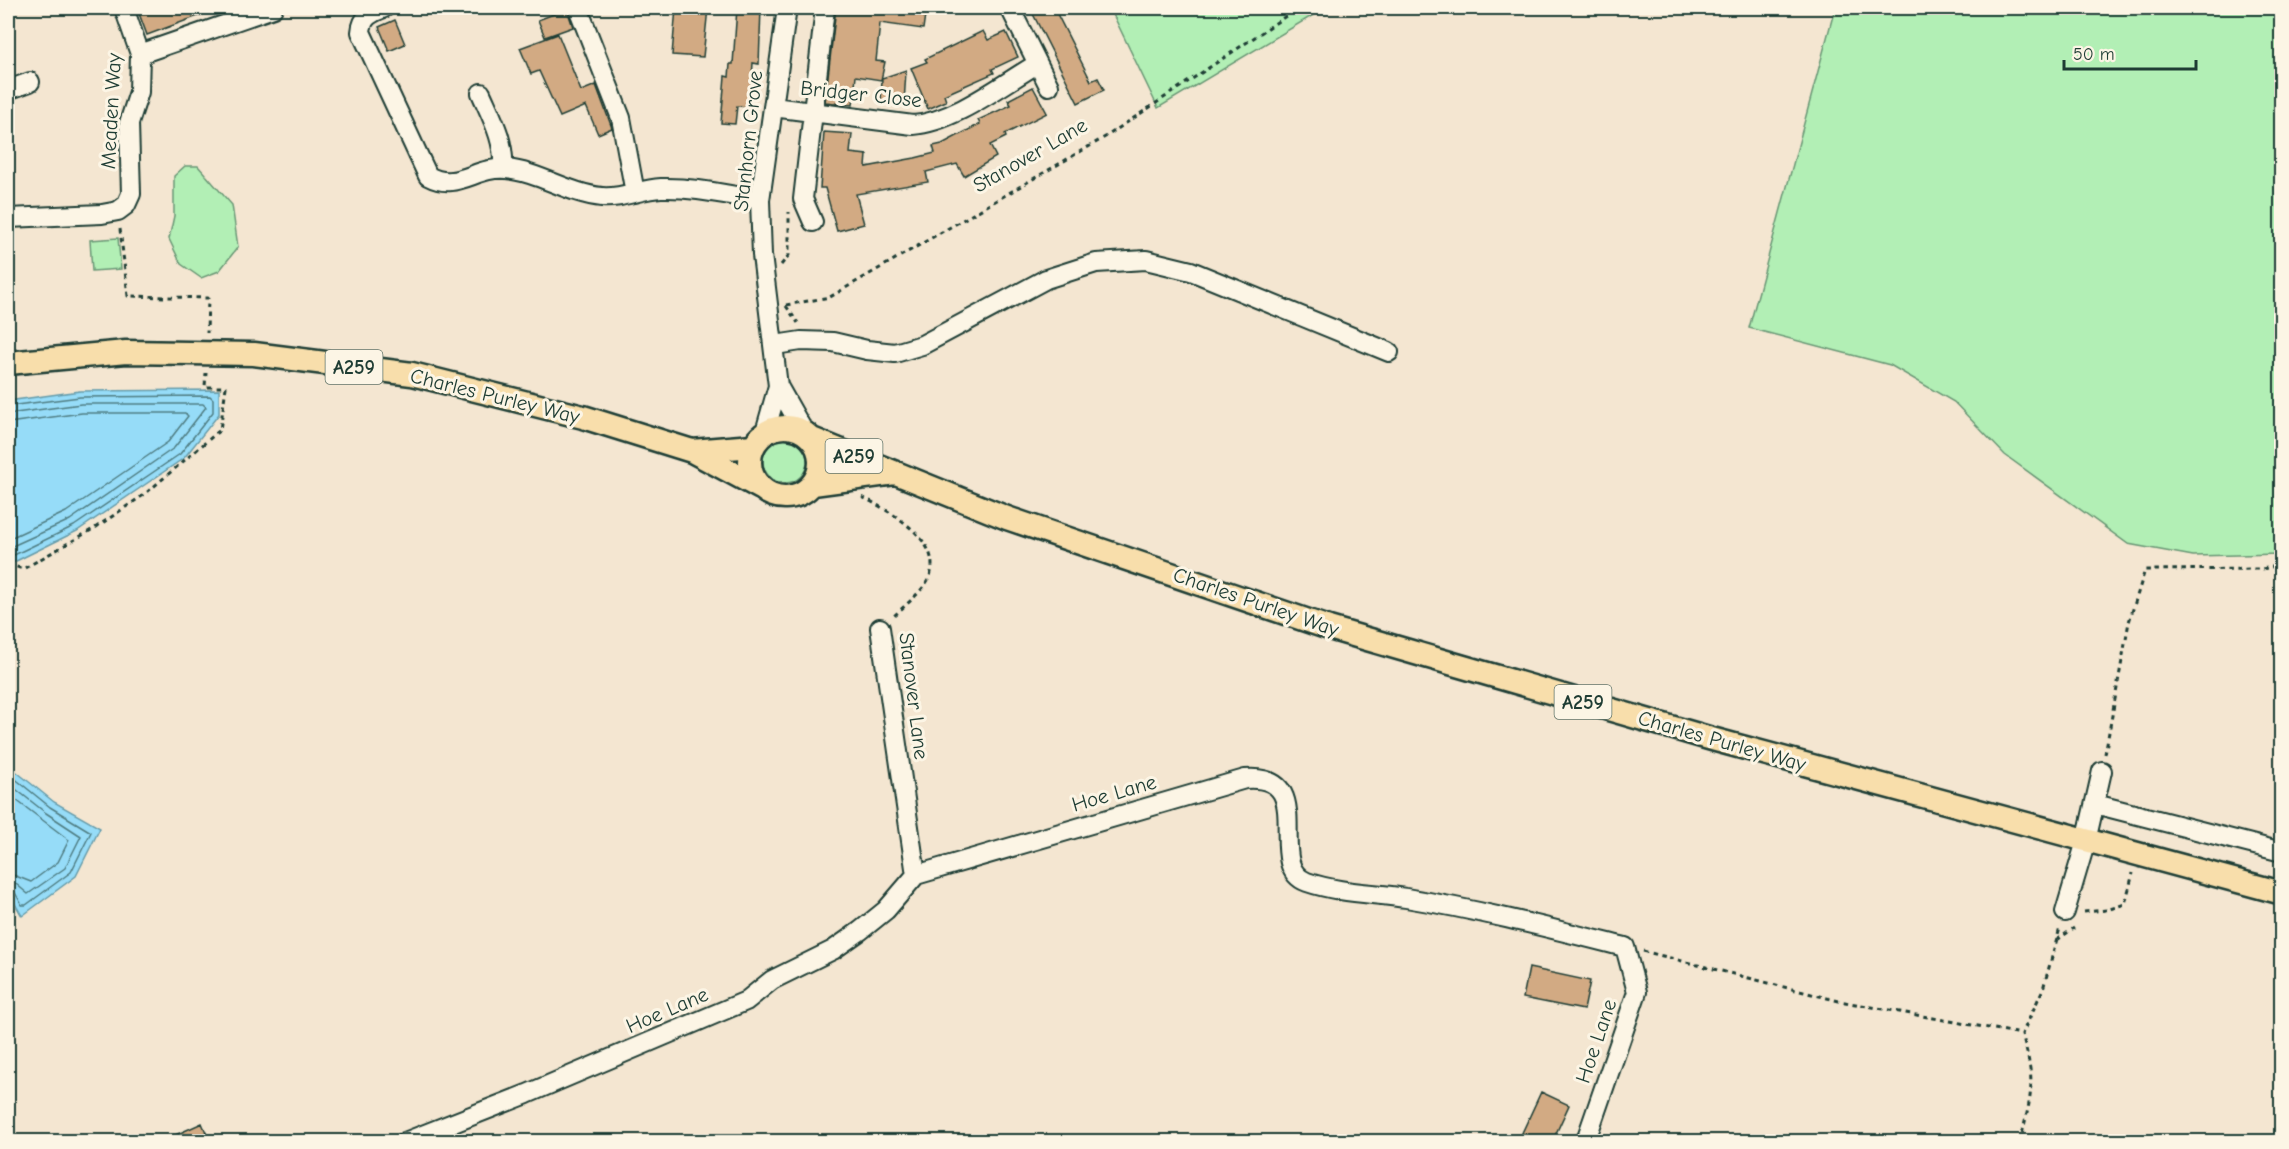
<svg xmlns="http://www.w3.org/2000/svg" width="2289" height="1149" font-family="'Comic Neue',sans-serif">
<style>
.green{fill:#b2efb5;stroke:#689674;stroke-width:1.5}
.water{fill:#96dcf8;stroke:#669caa;stroke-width:1.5}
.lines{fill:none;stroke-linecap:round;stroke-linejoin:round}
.shore{stroke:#4f7d82;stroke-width:1.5}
.building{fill:#d2aa83;stroke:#1f3d34;stroke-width:1.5}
.minor-casing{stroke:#1f3d34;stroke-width:22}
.major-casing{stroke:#1f3d34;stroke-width:27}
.path{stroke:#1f3d34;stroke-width:3;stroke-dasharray:4.5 4.5;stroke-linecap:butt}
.minor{stroke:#fcf5e5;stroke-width:18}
.major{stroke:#f8deab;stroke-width:22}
.labels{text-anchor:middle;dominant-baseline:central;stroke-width:6;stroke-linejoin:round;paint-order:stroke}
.shield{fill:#fcf5e5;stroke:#617469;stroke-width:1.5}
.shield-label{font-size:20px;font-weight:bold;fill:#1f3d34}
.street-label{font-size:21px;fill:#1f3d34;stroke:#fcf5e5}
</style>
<rect width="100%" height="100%" fill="#f4e6d1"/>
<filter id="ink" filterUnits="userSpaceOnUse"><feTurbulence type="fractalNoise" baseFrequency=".0167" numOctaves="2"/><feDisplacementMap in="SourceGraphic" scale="12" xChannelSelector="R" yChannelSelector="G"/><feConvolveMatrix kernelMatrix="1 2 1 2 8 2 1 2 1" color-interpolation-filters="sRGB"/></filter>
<g filter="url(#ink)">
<!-- green -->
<path class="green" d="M1110 8H1325L1158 108Z
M1835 8H2281V554L2193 556 2128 544 2005 455 1954 402 1890 365 1749 328Z
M185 166H198L232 205 238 247 219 271 201 278 181 264 169 239 174 216V176Z
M118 238 121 269 92 271 90 240Z
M763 461a22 22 0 1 1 44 0a22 22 0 1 1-44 0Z"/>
<!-- water -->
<path class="water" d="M219 390V414L184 458 77 531 12 563 8 560V401L80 391Z
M8 765 54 802 100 828 76 876 22 916 8 892Z"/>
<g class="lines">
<!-- shore -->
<path class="shore" d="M8 406 80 397 210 396 213 399V412L180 454 74 526 14 555H8
M8 414 81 404H203L206 407 174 448 70 520 8 548
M8 423 82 413H185L188 416 168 442 66 512 8 539
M8 773 50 807 91 832 71 872 26 905H22L14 891 8 890
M8 783 46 813 81 836 65 868 28 894 16 884 8 882
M8 794 69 840 58 862 31 882 8 873"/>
</g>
<!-- building -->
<path class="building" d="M137 8H217V9L147 35Z
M676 8H708L703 57 672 55Z
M737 8H761L759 64 753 63 750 107 737 106 735 124 721 123 725 76 729 77 730 64H733Z
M836 8 868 11V8H926L923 29 880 23 876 61 885 62 881 80 856 76 853 105 825 102Z
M1030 8H1054L1091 81 1098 78 1104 90 1078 103Z
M567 9 573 27 545 37 538 20Z
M395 20 405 44 389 51 379 27Z
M983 31 988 40 1006 32 1018 57 992 69 994 73 944 95 946 101 928 109 911 68 927 62 925 59Z
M558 34 581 91 596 85 612 128 598 134 586 106 560 117 539 71 531 74 520 48Z
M906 70 904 104 881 102 882 78Z
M1033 87 1047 113 1005 134 1006 137 990 145 996 157 964 176 957 164 926 172 928 182 856 194 864 224 837 231 825 188H820L824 132 852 134 850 153 867 155 866 167 915 158 935 153 933 146 942 144 980 124 978 120 1011 105 1008 100Z
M1529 968 1590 981 1584 1010 1523 998Z
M1541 1092 1569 1105 1552 1142H1540L1522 1133Z
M202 1123 210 1142H160Z"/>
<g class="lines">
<defs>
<path id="minor" d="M384 8C371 13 362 17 361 32L428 176C458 192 475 166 506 169 539 172 569 194 602 197 621 199 641 189 661 188 694 187 727 195 760 200
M578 8 621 118 635 193
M1010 8 1049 86
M140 54 273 8
M8 90 30 82
M481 93C492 118 505 141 503 169
M773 107 913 125C954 122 1001 85 1037 64
M8 218 102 214 118 211 126 205 131 194 129 123 139 92 140 54 124 8
M813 222 803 199 825 8
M775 345 801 341 833 342 867 350 895 353 922 345 1046 279 1096 263 1146 260 1191 271 1389 352
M778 386 804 432
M765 432 778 386 762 255 760 200 787 8
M880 628 916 875
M2095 804 2282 852
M2065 912 2086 841 2102 771
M405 1142 527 1094 746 1001 772 980 833 950 860 931 886 910 916 875 1245 779C1321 773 1262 866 1307 882 1339 893 1374 893 1406 898 1479 910 1553 929 1625 947L1637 992 1587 1137"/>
<path id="major" d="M8 363 126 352 254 354 412 374 583 417 692 451 761 488
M750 462a35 35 0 1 1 70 0a35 35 0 1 1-70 0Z
M812 439 1007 518 1329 628 1712 739 2282 893
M692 451 753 446
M813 484 895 473"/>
</defs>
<!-- minor casing -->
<use href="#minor" class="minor-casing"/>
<!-- major casing -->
<use href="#major" class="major-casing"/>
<!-- path -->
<path class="path" d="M120 229 128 296 208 298 207 333
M781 265 789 255V212
M786 305 830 297 1107 136 1298 8
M786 306 798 323
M862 497C887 509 948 543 928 580 920 594 905 605 893 617
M8 564 23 569 95 528 145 494 220 430 226 387H205L206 373
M2105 754 2129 622 2145 570 2262 569 2282 565
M2084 912 2107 910 2125 904 2133 873
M2057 940 2074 928
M1643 951 1839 1001 2022 1034
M2020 1142C2032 1094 2036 1082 2022 1034L2043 989 2060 928"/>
<!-- minor -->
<use href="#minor" class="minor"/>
<!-- major -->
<use href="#major" class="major"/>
</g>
</g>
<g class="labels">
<!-- shield labels -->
<g class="shield">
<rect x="325.5" y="350" width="57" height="34" rx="4.5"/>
<rect x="825.5" y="439" width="57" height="34" rx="4.5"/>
<rect x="1554.5" y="685" width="57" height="34" rx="4.5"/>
</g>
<g class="shield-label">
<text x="354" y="367">A259</text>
<text x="854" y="456">A259</text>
<text x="1583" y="702">A259</text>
</g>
<!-- street labels -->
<g class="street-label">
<text transform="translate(861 94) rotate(6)">Bridger Close</text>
<text transform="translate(111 111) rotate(-87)">Meaden Way</text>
<text transform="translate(748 141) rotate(-84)">Stanhorn Grove</text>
<text transform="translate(1030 155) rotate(-30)">Stanover Lane</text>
<text transform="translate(495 396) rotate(14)">Charles Purley Way</text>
<text transform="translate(1256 602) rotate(19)">Charles Purley Way</text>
<text transform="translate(914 696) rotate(83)">Stanover Lane</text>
<text transform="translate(1722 741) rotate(16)">Charles Purley Way</text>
<text transform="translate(1114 793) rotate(-16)">Hoe Lane</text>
<text transform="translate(667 1010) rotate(-23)">Hoe Lane</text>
<text transform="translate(1596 1041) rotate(-71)">Hoe Lane</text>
</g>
</g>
<!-- margin -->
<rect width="2289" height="1149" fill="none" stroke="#fcf5e5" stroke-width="30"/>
<rect x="15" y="15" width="2259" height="1119" fill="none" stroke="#1f3d34" stroke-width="2" filter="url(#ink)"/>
<!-- scale -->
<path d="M2064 60v9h132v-9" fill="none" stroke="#1f3d34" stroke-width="3"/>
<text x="2073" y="60" font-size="18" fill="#1f3d34" stroke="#fcf5e5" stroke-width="4.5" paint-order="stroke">50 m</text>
</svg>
